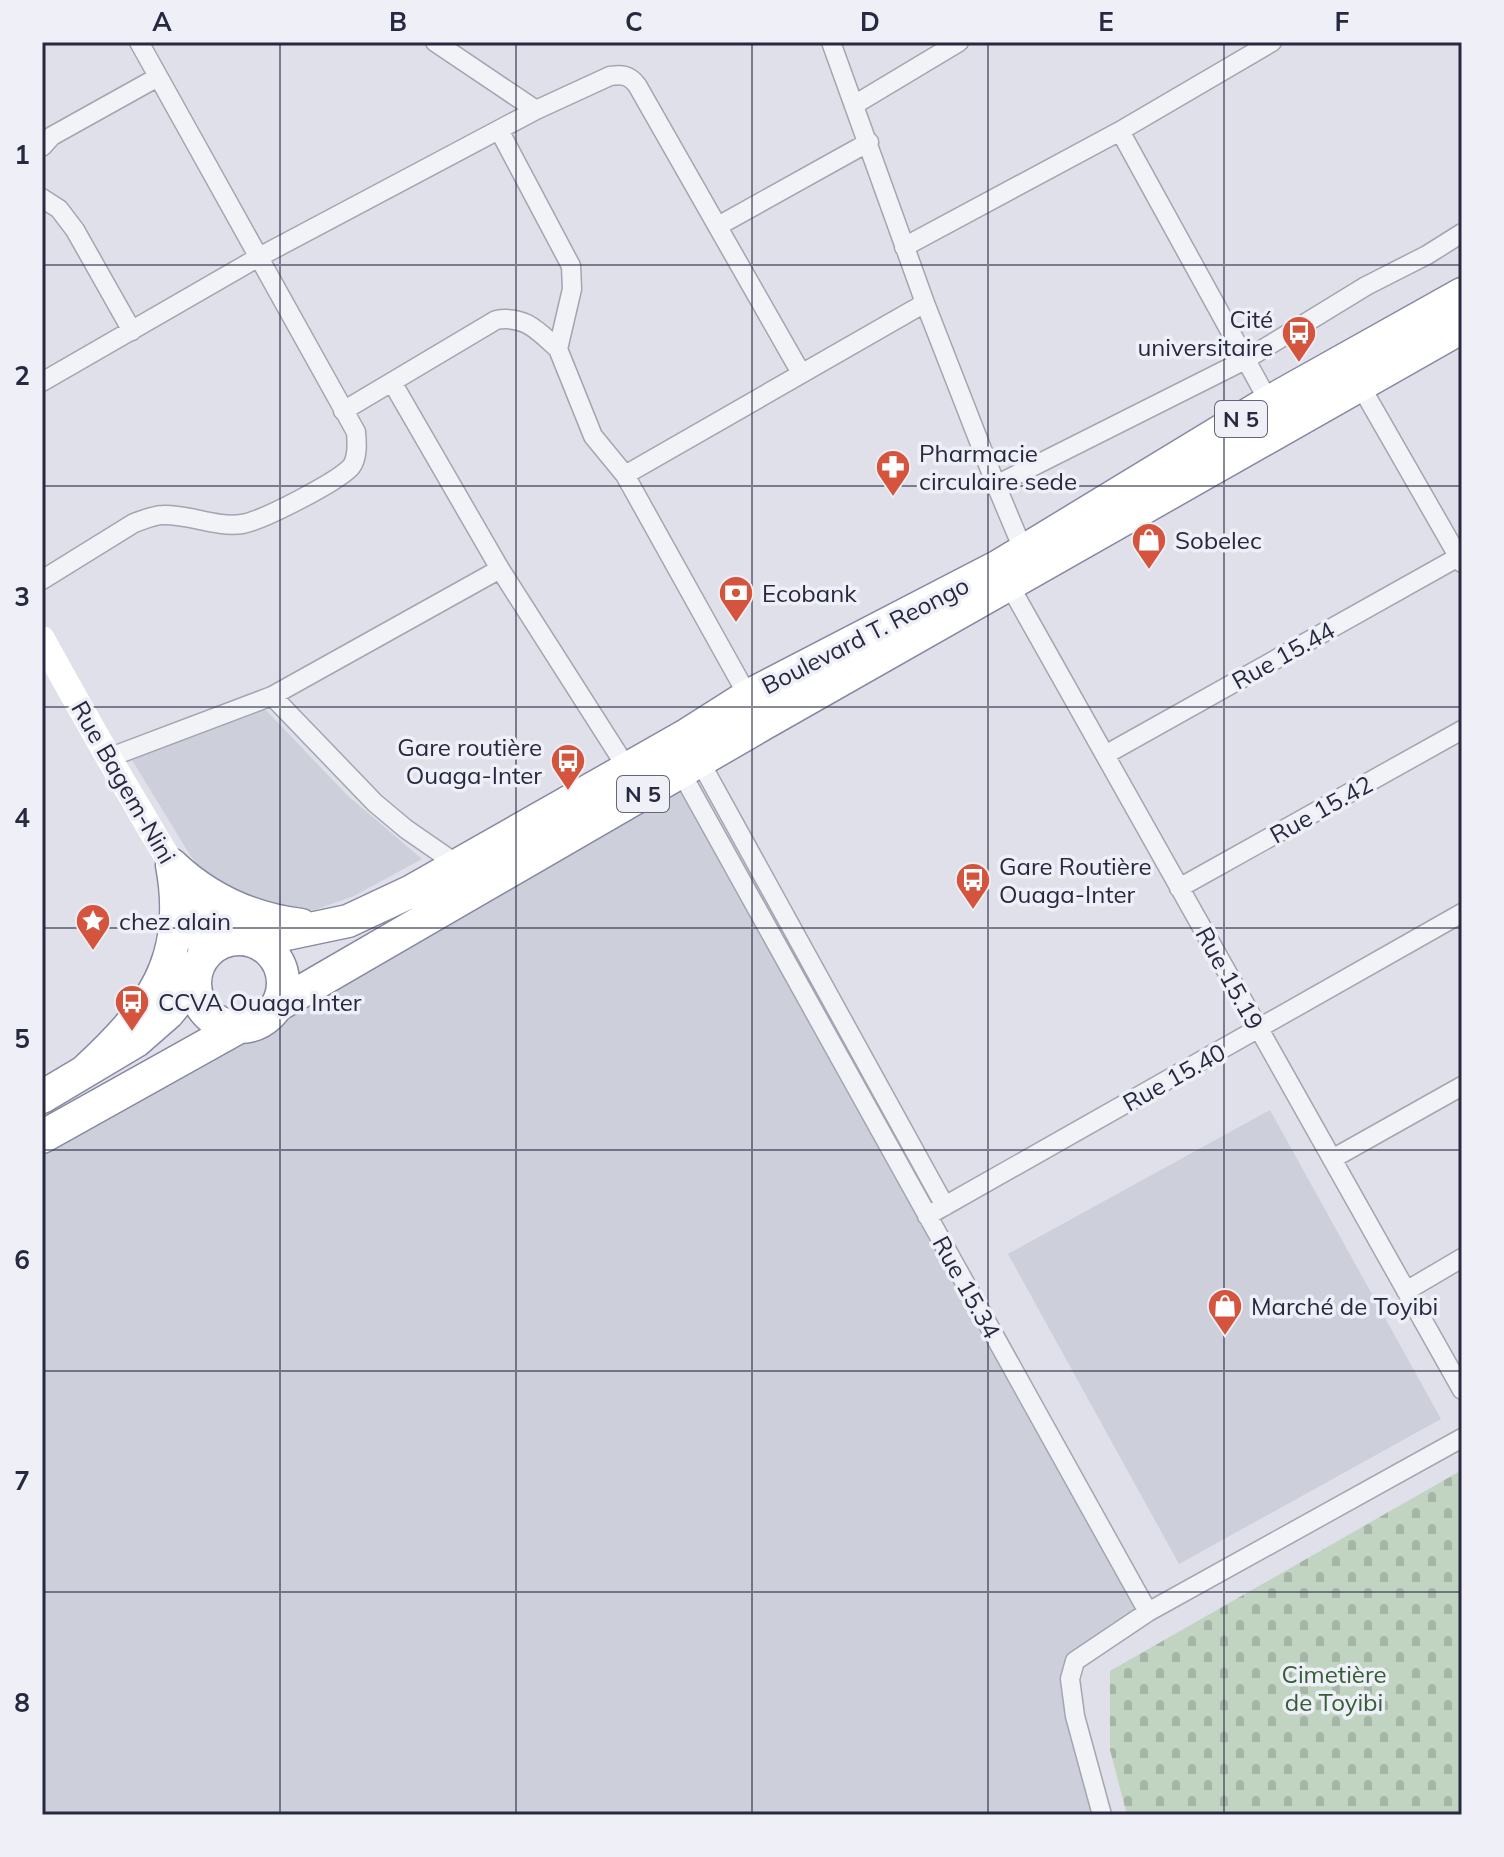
<svg xmlns="http://www.w3.org/2000/svg" width="1504" height="1857" font-family="Mulish,sans-serif">
<style>
.built{fill:#cdcfdb}
.cemetery{fill:url(#cemetery-stones)}
.lines{fill:none;stroke-linecap:round;stroke-linejoin:round}
.street-casing{stroke:#a4a5b3;stroke-width:21}
.highway-casing{stroke:#8689a1;stroke-width:35}
.street{stroke:#f2f3f7;stroke-width:18}
.secondary{stroke:#fff;stroke-width:26}
.highway{stroke:#fff;stroke-width:32}
.grid{fill:none;stroke:#272941;stroke-width:2;stroke-opacity:0.55}
.labels{text-anchor:middle;dominant-baseline:central;stroke-width:7;stroke-linejoin:round;paint-order:stroke}
.shield{fill:#eff0f7;stroke:#636578;stroke-width:2}
.shield-label{font-size:22px;font-weight:bold;fill:#272941}
.poi-label{font-size:24px;fill:#272941;stroke:#eff0f7;text-anchor:start}
.street-label{font-size:24px;fill:#272941;stroke:#eff0f7}
.park-label{font-size:24px;fill:#345e38;stroke:#eff0f7}
.neatline{fill:none;stroke:#272941;stroke-width:3}
.grid-label{font-size:26px;text-anchor:middle;font-weight:bold;fill:#272941}
</style>
<defs>
<pattern id="cemetery-stones" width="16" height="16" patternUnits="userSpaceOnUse" patternTransform="scale(2)"><rect width="16" height="16" fill="#c0d4c1"/><path d="M2 7V4a2 2 0 0 1 4 0v3zM10 15v-3a2 2 0 0 1 4 0v3z" fill="#a5b6a7"/></pattern>
</defs>
<rect width="100%" height="100%" fill="#dfe0e9"/>
<!-- built -->
<path class="built" d="M264 708 348 796 422 859 354 896 314 910H265L209 879 190 855 132 760Z
M681 772 1148 1612 1091 1649 1070 1679 1102 1815H42V1137L239 1027Z
M1270 1110 1441 1419 1179 1564 1008 1254Z"/>
<!-- cemetery -->
<path class="cemetery" d="M1462 1470V1815H1127L1110 1750V1671Z"/>
<g class="lines">
<defs>
<path id="street" d="M435 42 536 110
M831 42 925 303 996 485 1027 559
M854 105 959 42
M499 130 571 266 572 289 558 349 593 436 625 475 748 696
M1120 131 1269 402
M42 147 52 136 158 77
M42 198 59 209 75 230 132 331
M718 226 869 142
M904 247 1120 131 1272 42
M42 382 259 257 536 110 610 76C622 74 629 75 637 85L801 373
M392 382 500 569 632 776
M1360 385 1462 563
M343 411 496 320C525 315 538 331 558 349
M625 475 925 303
M996 485 1245 360 1366 286 1427 255 1462 233
M1006 579 1462 1390
M42 580 134 523C143 520 154 515 163 515 189 514 216 528 242 524 262 521 337 482 351 467 358 458 357 443 356 432L139 42
M272 696 375 803 406 829 458 865
M1105 755 1462 555
M697 756 945 1206
M108 758 272 696 500 569
M677 765 1148 1612
M1179 888 1462 730
M1332 1159 1462 1086
M927 1216 1462 913
M1406 1291 1462 1258
M1102 1815 1075 1716 1070 1679 1075 1661 1148 1612 1462 1438"/>
<path id="highway" d="M172 865C209 900 252 919 301 925
M195 983a44 44 0 1 1 88 0a44 44 0 1 1-88 0Z
M253 941 348 921 412 891 685 736 748 696 999 566 1269 402 1462 294
M278 1005 770 720 1462 327
M84 1072C150 1011 190 961 172 865
M42 1097 136 1041 168 1013 195 980
M42 1137 239 1027"/>
</defs>
<!-- street casing -->
<use href="#street" class="street-casing"/>
<!-- highway casing -->
<use href="#highway" class="highway-casing"/>
<!-- street -->
<use href="#street" class="street"/>
<!-- secondary -->
<path class="secondary" d="M42 639C74 697 106 754 140 811 168 859 194 908 242 939
M188 896 198 928 203 958"/>
<!-- highway -->
<use href="#highway" class="highway"/>
</g>
<!-- grid -->
<path class="grid" d="M280 42V1815M516 42V1815M752 42V1815M988 42V1815M1224 42V1815M42 265H1462M42 486H1462M42 707H1462M42 928H1462M42 1150H1462M42 1371H1462M42 1592H1462"/>
<!-- icons -->
<defs>
<symbol id="bus-pin" viewBox="-11 -11 22 30"><path d="M0 17L-7.5 6A9.5 9.5 0 1 1 7.5 6Z" fill="#d4543e" stroke="#eff0f7"/><path d="M-5-6H5V4H4V6H2V4H-2V6H-4V4H-5ZM-3.5-4V0h7V-4ZM-3.5 1.2v1.5H-2V1.2ZM2 1.2v1.5H3.5V1.2Z" fill="#fff"/></symbol>
<symbol id="pharmacy-pin" viewBox="-11 -11 22 30"><path d="M0 17L-7.5 6A9.5 9.5 0 1 1 7.5 6Z" fill="#d4543e" stroke="#eff0f7"/><path d="M-2-6h4v4h4v4h-4v4h-4v-4h-4v-4h4Z" fill="#fff"/></symbol>
<symbol id="shop-pin" viewBox="-11 -11 22 30"><path d="M0 17L-7.5 6A9.5 9.5 0 1 1 7.5 6Z" fill="#d4543e" stroke="#eff0f7"/><path d="M-5-2.5h2.3a2.7 3.5 0 0 1 5.4 0H5L5.5 6h-11ZM-1.5-2.5h3a1.5 2.3 0 0 0-3 0Z" fill="#fff"/></symbol>
<symbol id="bank-pin" viewBox="-11 -11 22 30"><path d="M0 17L-7.5 6A9.5 9.5 0 1 1 7.5 6Z" fill="#d4543e" stroke="#eff0f7"/><path d="M-6-4H6V4H-6ZM0-2.3a2.3 2.3 0 1 0 0 4.6a2.3 2.3 0 1 0 0-4.6Z" fill="#fff"/></symbol>
<symbol id="sight-pin" viewBox="-11 -11 22 30"><path d="M0 17L-7.5 6A9.5 9.5 0 1 1 7.5 6Z" fill="#d4543e" stroke="#eff0f7"/><path d="M0-6L1.8-2.2L6-1.7L2.9 1.2L3.7 5.4L0 3.3L-3.7 5.4L-2.9 1.2L-6-1.7L-1.8-2.2Z" fill="#fff"/></symbol>
</defs>
<g fill-rule="evenodd">
<use href="#bus-pin" x="1279" y="313" width="40" height="54"/>
<use href="#pharmacy-pin" x="873" y="447" width="40" height="54"/>
<use href="#shop-pin" x="1129" y="520" width="40" height="54"/>
<use href="#bank-pin" x="716" y="573" width="40" height="54"/>
<use href="#bus-pin" x="548" y="741" width="40" height="54"/>
<use href="#bus-pin" x="953" y="860" width="40" height="54"/>
<use href="#sight-pin" x="73" y="901" width="40" height="54"/>
<use href="#bus-pin" x="112" y="982" width="40" height="54"/>
<use href="#shop-pin" x="1205" y="1286" width="40" height="54"/>
</g>
<g class="labels">
<!-- shield labels -->
<g class="shield">
<rect x="1215" y="401" width="52" height="36" rx="6"/>
<rect x="617" y="776" width="52" height="36" rx="6"/>
</g>
<g class="shield-label">
<text x="1241" y="419">N 5</text>
<text x="643" y="794">N 5</text>
</g>
<!-- poi labels -->
<g class="poi-label">
<text x="1273" y="319" text-anchor="end">Cité<tspan x="1273" dy="28">universitaire</tspan></text>
<text x="919" y="453">Pharmacie<tspan x="919" dy="28">circulaire sede</tspan></text>
<text x="1175" y="540">Sobelec</text>
<text x="762" y="593">Ecobank</text>
<text x="542" y="747" text-anchor="end">Gare routière<tspan x="542" dy="28">Ouaga-Inter</tspan></text>
<text x="999" y="866">Gare Routière<tspan x="999" dy="28">Ouaga-Inter</tspan></text>
<text x="119" y="921">chez alain</text>
<text x="158" y="1002">CCVA Ouaga Inter</text>
<text x="1251" y="1306">Marché de Toyibi</text>
</g>
<!-- street labels -->
<g class="street-label">
<text transform="translate(865 635) rotate(-27)">Boulevard T. Reongo</text>
<text transform="translate(1283 655) rotate(-29)">Rue 15.44</text>
<text transform="translate(124 782) rotate(60)">Rue Bagem-Nini</text>
<text transform="translate(1321 809) rotate(-29)">Rue 15.42</text>
<text transform="translate(1230 978) rotate(61)">Rue 15.19</text>
<text transform="translate(1174 1077) rotate(-29)">Rue 15.40</text>
<text transform="translate(967 1287) rotate(61)">Rue 15.34</text>
</g>
<!-- park labels -->
<g class="park-label">
<text x="1334" y="1674">Cimetière<tspan x="1334" dy="28">de Toyibi</tspan></text>
</g>
</g>
<!-- border -->
<rect width="1504" height="1857" fill="none" stroke="#eff0f7" stroke-width="88"/>
<rect x="44" y="44" width="1416" height="1769" class="neatline"/>
<g class="grid-label">
<text x="162" y="31">A</text>
<text x="398" y="31">B</text>
<text x="634" y="31">C</text>
<text x="870" y="31">D</text>
<text x="1106" y="31">E</text>
<text x="1342" y="31">F</text>
<text x="22" y="164">1</text>
<text x="22" y="385">2</text>
<text x="22" y="606">3</text>
<text x="22" y="827">4</text>
<text x="22" y="1048">5</text>
<text x="22" y="1269">6</text>
<text x="22" y="1490">7</text>
<text x="22" y="1712">8</text>
</g>
</svg>
